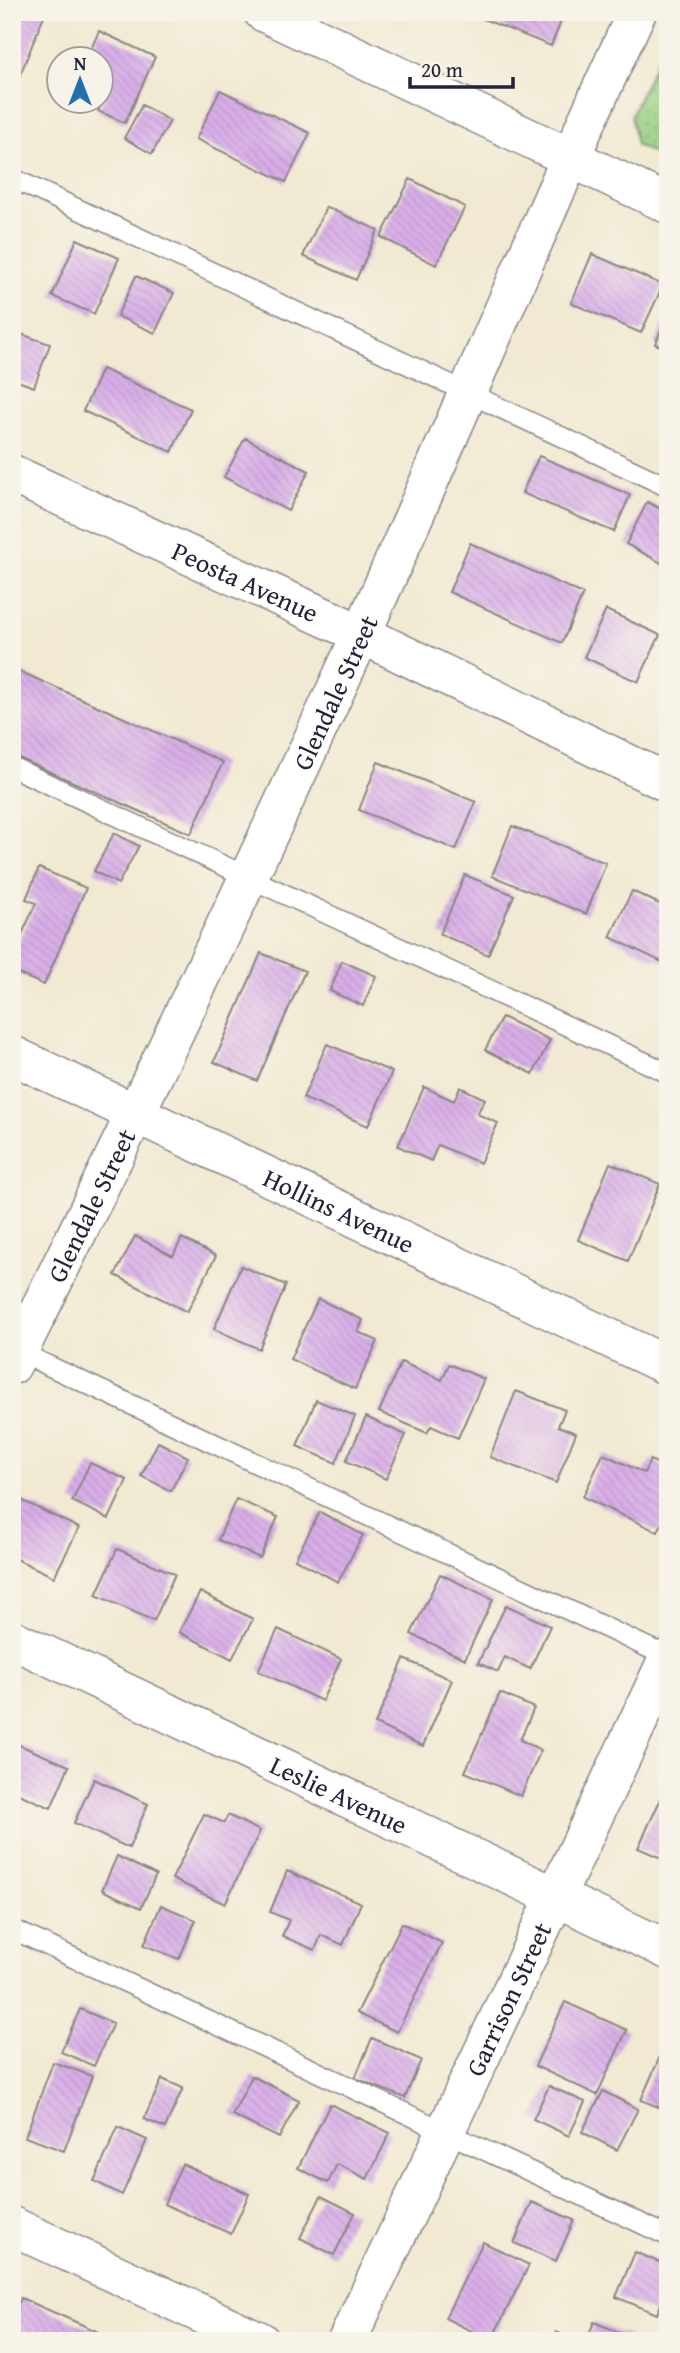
<svg xmlns="http://www.w3.org/2000/svg" width="680" height="2353" font-family="'Gentium Book Plus',serif">
<style>
.park{fill:url(#park-dots);stroke:#5e795e;stroke-width:2}
.building{fill:url(#building-back-hatch)}
.lines{fill:none;stroke-linecap:round;stroke-linejoin:round}
.service-casing{stroke:#8a8686;stroke-width:22}
.minor-casing{stroke:#8a8686;stroke-width:41}
.service{stroke:#fff;stroke-width:19}
.minor{stroke:#fff;stroke-width:38}
.labels{text-anchor:middle;dominant-baseline:central;stroke-width:7;stroke-linejoin:round;paint-order:stroke}
.street-label{font-size:26px;fill:#22223b;stroke:#f7f3e8}
</style>
<defs>
<pattern id="park-dots" width="8" height="8" patternUnits="userSpaceOnUse" patternTransform="scale(1.75)"><rect width="8" height="8" fill="#99d082"/><path d="M2 2h.1M6 6h.1" fill="none" stroke="#84b271" stroke-width="1.8" stroke-linecap="round"/></pattern>
<pattern id="building-back-hatch" width="6" height="6" patternUnits="userSpaceOnUse" patternTransform="scale(1.75)"><rect width="6" height="6" fill="#d9aee8"/><path d="M-1 5l2 2M0 0l6 6M5-1l2 2" fill="none" stroke="#ba95c8"/></pattern>
</defs>
<rect width="100%" height="100%" fill="#f7f3e8"/>
<filter id="ink" filterUnits="userSpaceOnUse"><feTurbulence type="fractalNoise" baseFrequency=".0143" numOctaves="2"/><feDisplacementMap in="SourceGraphic" scale="14" xChannelSelector="R" yChannelSelector="G"/><feConvolveMatrix kernelMatrix="1 2 1 2 8 2 1 2 1" color-interpolation-filters="sRGB"/></filter>
<filter id="wash" filterUnits="userSpaceOnUse"><feTurbulence type="fractalNoise" baseFrequency=".00686" numOctaves="4" result="noise"/><feDisplacementMap in="SourceGraphic" scale="28" xChannelSelector="R" yChannelSelector="G"/><feGaussianBlur stdDeviation="1.57" result="paint"/><feColorMatrix in="noise" values="0 0 0 0 0 0 0 0 0 0 0 0 0 0 0 0 0 1.4 0 .05"/><feComposite in="paint" operator="in"/></filter>
<g filter="url(#wash)">
<rect width="100%" height="100%" fill="#f1e9d1"/>
<!-- park -->
<path class="park" d="M668 37V160L636 145 631 115Z"/>
<g id="blocks">
<!-- building -->
<path class="building" d="M12 12 45 13 12 95Z
M466 12H565L551 46Z
M99 31 155 57 125 123 98 111 106 94 102 92V60H86Z
M220 90 310 133 286 182 196 139Z
M142 105 170 121 152 154 124 138Z
M410 179 465 207 436 265 381 237Z
M326 207 378 230 356 280 303 256Z
M77 239 119 258 94 314 52 296Z
M592 254 663 285 641 333 571 303Z
M136 276 174 293 155 333 117 316Z
M668 314V349L655 344Z
M12 331 50 344 34 387 12 379Z
M102 369 191 409 172 452 83 411Z
M245 438 309 471 288 511 224 477Z
M539 456 630 495 614 532 522 493Z
M647 502 668 512V560L665 565 626 544Z
M470 543 583 594 562 643 449 592Z
M606 610 660 635 638 682 584 657Z
M12 668 223 762 191 834 12 755Z
M378 762 476 802 456 850 359 810Z
M512 826 606 863 586 914 492 876Z
M114 833 139 846 118 884 94 871Z
M39 868 86 888 44 985 12 971V957L36 903 26 899Z
M465 875 514 895 488 955 440 934Z
M632 891 668 908V965L610 937Z
M261 953 305 971 257 1081 214 1062Z
M342 961 376 976 363 1006 330 991Z
M502 1017 550 1040 533 1074 485 1050Z
M327 1044 392 1072 368 1126 303 1098Z
M424 1087 454 1101 460 1087 485 1099 477 1114 498 1123 480 1163 438 1145 431 1161 398 1146Z
M610 1163 660 1184 628 1261 578 1240Z
M135 1236 173 1256 182 1238 216 1256 187 1312 115 1275Z
M241 1266 286 1285 259 1349 214 1329Z
M318 1299 363 1320 358 1332 378 1341 355 1389 290 1359Z
M401 1362 442 1380 449 1364 484 1379 458 1438 431 1426 427 1433 379 1412Z
M516 1391 565 1410 558 1426 576 1433 556 1483 490 1457Z
M316 1400 355 1416 336 1463 297 1446Z
M366 1417 406 1435 386 1479 346 1461Z
M158 1442 188 1457 171 1491 141 1476Z
M603 1454 644 1473 650 1460 668 1468V1510L658 1532 583 1497Z
M90 1463 127 1480 109 1519 72 1501Z
M17 1498 79 1528 54 1577 12 1557V1508Z
M236 1499 278 1517 260 1558 218 1540Z
M320 1512 363 1535 338 1582 295 1559Z
M117 1549 175 1574 154 1621 96 1595Z
M440 1574 493 1599 465 1659 411 1634Z
M200 1592 253 1619 232 1659 179 1632Z
M506 1605 550 1626 530 1669 505 1657 498 1672 478 1663Z
M278 1629 341 1659 322 1701 258 1671Z
M404 1659 452 1680 423 1746 375 1724Z
M500 1693 534 1708 520 1740 541 1750 521 1796 465 1772Z
M12 1742 69 1766 51 1808 12 1791Z
M94 1779 148 1804 129 1848 74 1823Z
M668 1783V1861L638 1848Z
M204 1814 224 1823 228 1815 260 1831 225 1904 172 1879Z
M117 1856 156 1875 141 1908 102 1890Z
M287 1871 361 1903 343 1945 321 1935 315 1950 282 1936 289 1920 270 1912Z
M161 1905 196 1920 179 1959 144 1945Z
M402 1923 442 1943 397 2032 357 2013Z
M565 2002 627 2030 597 2095 535 2066Z
M80 2009 113 2023 94 2066 61 2052Z
M372 2038 421 2060 405 2098 355 2078Z
M665 2045 668 2047V2111L641 2100Z
M53 2062 92 2076 64 2151 25 2137Z
M252 2076 299 2100 279 2138 232 2115Z
M162 2079 183 2088 165 2128 144 2119Z
M549 2086 585 2102 569 2136 533 2119Z
M603 2091 638 2109 617 2150 582 2132Z
M330 2104 390 2133 367 2179 337 2164 328 2183 298 2168Z
M118 2127 147 2140 122 2195 94 2181Z
M182 2164 249 2194 231 2234 164 2204Z
M321 2196 355 2213 334 2255 300 2238Z
M532 2202 574 2220 556 2261 514 2243Z
M483 2242 529 2265 491 2341 445 2318Z
M635 2252 668 2266V2288L657 2314 616 2297Z
M21 2298 119 2341H12V2318Z
M594 2322 630 2337 628 2341H586Z
M556 2332 576 2341H552Z"/>
</g>
</g>
<g filter="url(#ink)">
<use href="#blocks" fill-opacity="0" stroke="#8a8686" stroke-width="2"/>
<g class="lines">
<defs>
<path id="service" d="M12 178 668 487
M12 767 668 1073
M13 1349 668 1657
M12 1929 668 2236"/>
<g id="minor">
<path d="M263 12 668 204"/>
<path id="s1" d="M12 474 361 634 668 783"/>
<path id="s2" d="M12 1055 668 1366"/>
<path id="s3" d="M12 1365C132 1123 249 880 361 635 455 428 540 218 637 12"/>
<path id="s4" d="M12 1639 668 1950"/>
<path d="M12 2226 260 2341"/>
<path id="s5" d="M347 2341 668 1658"/>
</g>
</defs>
<!-- service casing -->
<use href="#service" class="service-casing"/>
<!-- minor casing -->
<use href="#minor" class="minor-casing"/>
<!-- service -->
<use href="#service" class="service"/>
<!-- minor -->
<use href="#minor" class="minor"/>
</g>
</g>
<g class="labels">
<!-- street labels -->
<g class="street-label">
<text stroke="none"><textPath href="#s1" startOffset="257">Peosta Avenue</textPath></text>
<text stroke="none"><textPath href="#s3" startOffset="746">Glendale Street</textPath></text>
<text stroke="none"><textPath href="#s3" startOffset="178">Glendale Street</textPath></text>
<text stroke="none"><textPath href="#s2" startOffset="362">Hollins Avenue</textPath></text>
<text stroke="none"><textPath href="#s4" startOffset="362">Leslie Avenue</textPath></text>
<text stroke="none"><textPath href="#s5" startOffset="378">Garrison Street</textPath></text>
</g>
</g>
<!-- margin -->
<rect width="680" height="2353" fill="none" stroke="#f7f3e8" stroke-width="42"/>
<!-- north arrow -->
<g transform="translate(80 80)"><circle r="33" fill="#f7f3e8" stroke="#a29fa3" stroke-width="2"/>
<path d="M0-5L12 26L0 18L-12 26Z" fill="#1f6fb2"/>
<text y="-10" font-size="19" font-weight="bold" text-anchor="middle" fill="#22223b">N</text>
</g>
<!-- scale -->
<path d="M410 77v10h103v-10" fill="none" stroke="#22223b" stroke-width="3.5"/>
<text x="421" y="77" font-size="21" fill="#22223b" stroke="#f7f3e8" stroke-width="5" paint-order="stroke">20 m</text>
</svg>
